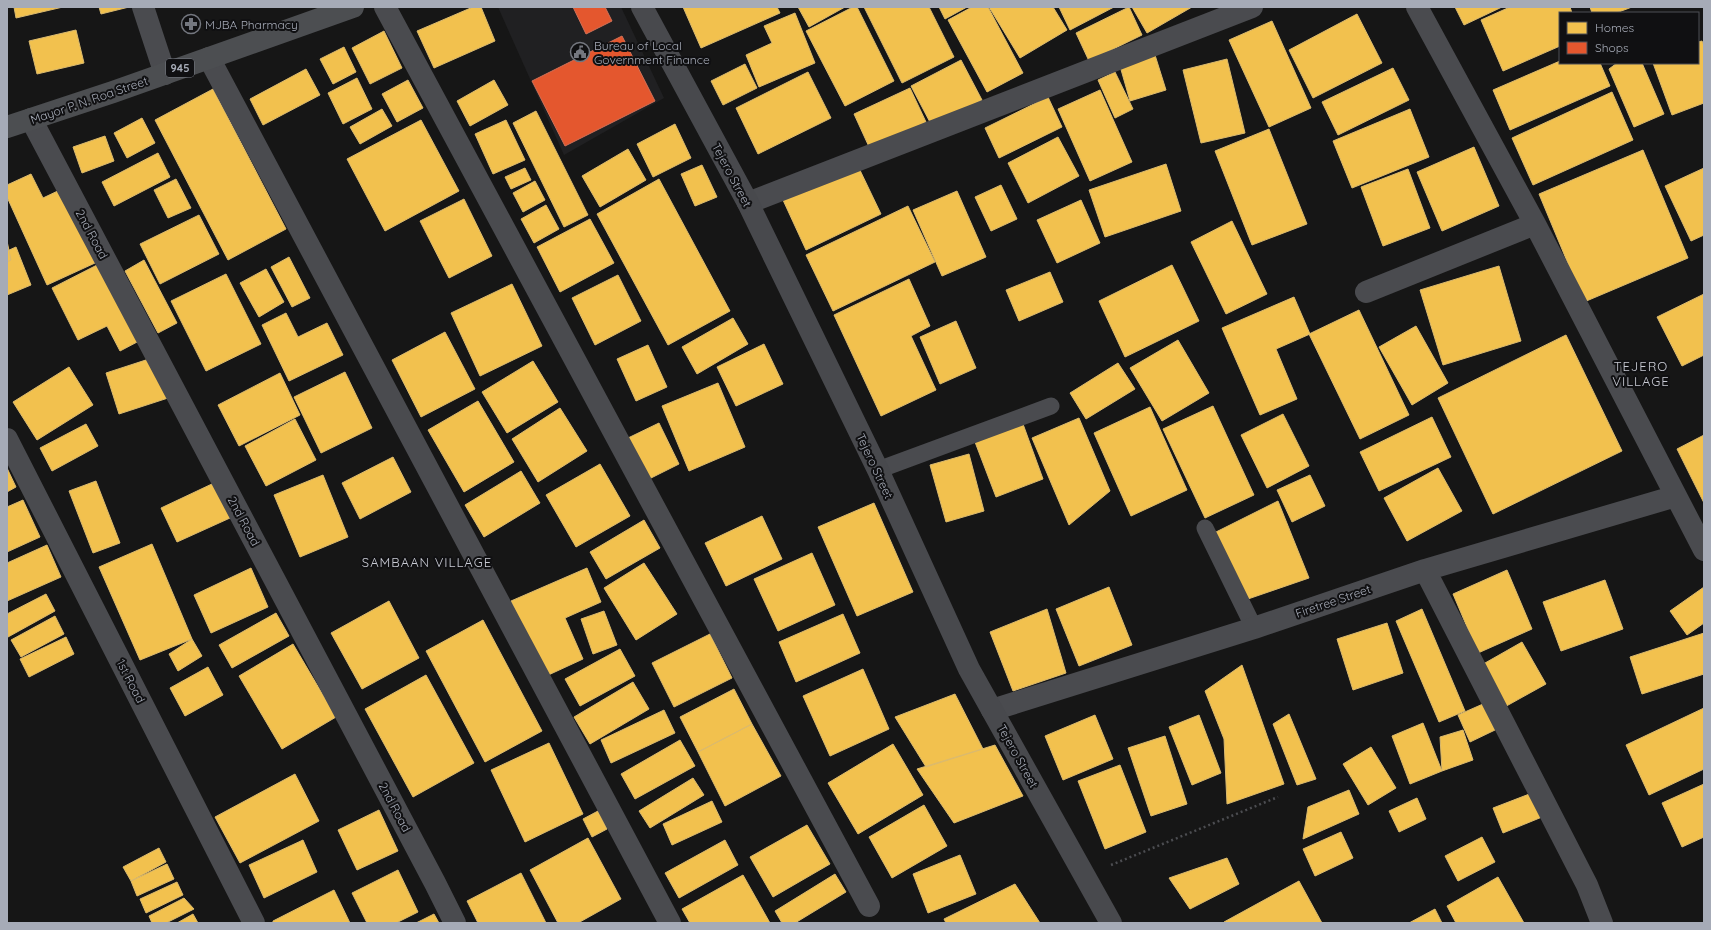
<svg xmlns="http://www.w3.org/2000/svg" width="1711" height="930" font-family="Quicksand,sans-serif">
<style>
.built{fill:#202022}
.homes{fill:#f2c14e;stroke:#dbba6e}
.shops{fill:#e4572e;stroke:#d17057}
.lines{fill:none;stroke-linecap:round;stroke-linejoin:round}
.path{stroke:#4c4d51;stroke-width:2.5;stroke-dasharray:2 3;stroke-linecap:butt}
.service{stroke:#4a4b4f;stroke-width:17}
.minor{stroke:#4a4b4f;stroke-width:22}
.secondary{stroke:#48494d;stroke-width:22}
.primary{stroke:#4c4e51;stroke-width:22}
.labels{text-anchor:middle;dominant-baseline:central;stroke-width:4;stroke-linejoin:round;paint-order:stroke}
.shield{fill:#101012;stroke:#797c86;stroke-width:1}
.shield-label{font-size:11px;font-weight:bold;fill:#a6abb7}
.poi-label{font-size:12px;fill:#a6abb7;stroke:#101012;text-anchor:start}
.street-label{font-size:12px;fill:#a6abb7;stroke:#101012}
.neighbourhood-label{font-size:13px;letter-spacing:1px;fill:#c8cad3;stroke:#101012}
</style>
<rect width="100%" height="100%" fill="#161616"/>
<!-- built -->
<path class="built" d="M498 7H621L664 98 564 155Z"/>
<!-- homes -->
<path class="homes" d="M14 7H63L16 18Z
M99 7H129L101 14Z
M473 7H481L495 41 434 68 417 31Z
M683 7H777L780 13 701 48Z
M798 7H845L809 27Z
M853 7H857L894 81 845 106 806 31Z
M864 7H929L954 57 902 83Z
M939 7H967L945 19Z
M972 7H988L1023 73 987 92 948 20Z
M989 7H1053L1067 30 1020 58Z
M1059 7H1114L1070 30Z
M1129 7 1142 35 1089 61 1076 33Z
M1132 7H1192L1147 33Z
M1455 7H1502L1464 25Z
M1510 7H1570L1572 13H1560V46L1503 71 1481 20Z
M1590 7H1632L1616 13H1592Z
M795 13 815 63 759 87 746 55 772 43 764 26Z
M1357 14 1382 63 1313 98 1289 50Z
M1272 21 1311 108 1269 127 1229 40Z
M76 30 84 63 37 74 29 41Z
M384 31 402 68 370 84 352 48Z
M1702 41 1704 46V103L1672 115 1653 63H1698V42Z
M344 47 356 72 333 84 320 59Z
M1155 55 1166 90 1130 101 1120 66Z
M1227 59 1245 133 1201 143 1183 70Z
M961 60 982 100 932 126 911 86Z
M1560 61V63H1600L1610 86 1510 130 1493 90Z
M1617 63H1642L1664 114 1634 127 1609 69Z
M745 64 757 88 723 105 711 81Z
M1393 68 1409 100 1338 135 1322 102Z
M306 69 320 95 263 125 250 99Z
M808 72 831 118 758 154 736 108Z
M1115 72 1133 109 1115 118 1098 80Z
M357 78 372 109 343 124 328 93Z
M408 80 423 108 397 122 382 94Z
M494 80 508 105 470 126 457 101Z
M910 88 926 122 870 149 854 114Z
M213 89 286 229 228 260 155 120Z
M1100 90 1132 162 1090 181 1058 109Z
M1612 92 1633 140 1533 185 1512 138Z
M1048 97 1062 127 999 158 985 128Z
M382 109 392 126 360 144 350 127Z
M1410 109 1429 157 1352 188 1333 141Z
M536 111 588 215 564 227 513 123Z
M142 118 155 143 127 158 114 133Z
M421 120 459 191 385 231 347 159Z
M506 120 525 160 493 174 475 134Z
M675 124 691 158 653 177 637 144Z
M1269 129 1307 224 1252 245 1215 151Z
M105 136 114 161 82 173 73 147Z
M1058 137 1079 176 1028 203 1008 163Z
M1474 147 1499 206 1442 231 1417 172Z
M628 149 646 180 600 207 582 176Z
M1643 150 1688 258 1584 302 1539 194Z
M158 153 170 177 114 206 102 182Z
M857 164 881 214 806 250 783 200Z
M1166 164 1181 211 1105 237 1089 190Z
M702 165 717 197 695 206 681 174Z
M525 168 531 180 511 189 505 177Z
M1704 168V235L1691 241 1665 186Z
M1408 169 1430 228 1383 246 1361 187Z
M31 174 43 198 62 189 95 263 47 285 7 197V185Z
M176 179 191 208 168 218 154 190Z
M659 179 730 311 668 345 597 214Z
M535 181 545 200 523 212 513 193Z
M1001 185 1017 219 991 231 975 197Z
M957 191 986 257 942 276 913 210Z
M464 199 492 256 449 278 420 221Z
M1081 200 1100 243 1057 263 1037 220Z
M546 205 559 229 534 243 521 219Z
M908 206 935 262 833 311 806 255Z
M199 215 219 254 160 284 140 244Z
M590 219 614 263 560 292 537 247Z
M1232 221 1267 294 1226 314 1191 242Z
M7 241 11 260 7 262Z
M16 247 31 285 7 295V251Z
M289 257 310 298 292 307 271 267Z
M144 260 177 323 158 333 125 271Z
M101 263 139 341 120 351 107 326 78 340 52 288Z
M1172 265 1199 321 1125 357 1099 301Z
M1499 266 1521 341 1443 365 1420 290Z
M266 269 284 302 259 317 240 283Z
M1050 272 1063 302 1019 321 1006 290Z
M226 274 261 344 206 371 171 301Z
M618 275 641 321 595 345 572 298Z
M909 279 930 326 911 336 936 390 881 416 834 315Z
M512 284 542 346 480 376 451 313Z
M1704 294V355L1682 366 1657 317Z
M1294 297 1310 334 1276 349 1297 399 1260 415 1222 328Z
M1359 310 1409 415 1360 439 1309 334Z
M286 313 298 337 327 323 343 355 289 381 262 325Z
M733 318 748 344 697 374 682 347Z
M956 321 976 368 940 384 920 337Z
M1416 326 1448 383 1412 405 1379 347Z
M445 332 475 389 421 417 392 360Z
M1566 335 1622 451 1493 514 1438 398Z
M1178 340 1209 393 1162 421 1130 368Z
M764 344 783 384 736 406 717 367Z
M648 345 667 387 636 401 617 359Z
M155 357 168 398 119 414 106 373Z
M533 361 558 402 507 433 482 392Z
M1118 363 1135 389 1086 419 1070 393Z
M69 367 93 405 37 440 13 402Z
M345 372 372 428 321 453 294 397Z
M280 373 300 415 239 446 218 405Z
M718 383 745 447 689 471 662 406Z
M478 401 514 462 464 492 428 430Z
M1213 406 1254 495 1205 518 1163 429Z
M1150 407 1187 490 1131 516 1094 433Z
M560 408 587 451 538 482 512 439Z
M1283 414 1309 466 1267 488 1241 435Z
M1432 417 1451 457 1379 491 1360 452Z
M1079 418 1110 491 1069 525 1032 438Z
M295 419 316 460 266 486 245 446Z
M659 423 679 464 647 480 628 438Z
M86 424 98 446 52 471 40 448Z
M1023 424 1043 479 996 497 975 442Z
M1704 435V503L1677 449Z
M969 454 984 511 946 522 930 465Z
M393 457 411 492 360 519 342 483Z
M600 464 630 516 576 547 546 495Z
M7 468 16 487 7 492Z
M1438 468 1462 511 1407 541 1384 498Z
M521 471 540 503 484 537 465 505Z
M323 475 348 537 300 557 274 495Z
M1310 475 1325 506 1292 522 1277 490Z
M96 481 120 543 93 553 69 491Z
M214 483 230 518 177 542 161 508Z
M23 500 40 537 7 552V507Z
M1278 501 1309 578 1245 600 1212 534Z
M874 503 913 592 857 616 818 527Z
M762 516 782 559 726 586 705 543Z
M644 520 660 548 606 579 590 552Z
M152 544 192 639 140 660 99 567Z
M47 545 61 577 7 601V563Z
M812 553 835 605 778 631 754 579Z
M644 563 677 614 636 640 604 588Z
M251 568 268 607 211 633 194 595Z
M587 568 601 602 565 618 583 659 544 677 511 601Z
M1507 570 1532 629 1478 653 1453 594Z
M1605 580 1623 629 1561 651 1543 602Z
M1109 587 1132 645 1079 666 1056 609Z
M1704 587V623L1687 635 1670 611Z
M46 594 55 611 8 637 7 614Z
M389 601 419 658 362 689 331 633Z
M1047 609 1066 673 1013 691 990 632Z
M1422 609 1465 711 1439 722 1396 621Z
M604 611 617 645 593 654 581 619Z
M276 613 289 636 232 668 219 645Z
M843 614 860 653 796 682 779 642Z
M55 616 64 634 21 657 11 640Z
M483 620 542 731 485 762 426 651Z
M1387 623 1403 673 1353 690 1337 639Z
M1704 633V674L1642 694 1630 657Z
M710 634 732 678 674 707 652 663Z
M66 637 74 654 29 677 20 659Z
M192 639 202 656 178 671 169 654Z
M1522 642 1546 684 1501 709 1478 667Z
M293 644 336 717 282 749 239 676Z
M620 649 635 676 580 706 565 679Z
M1242 665 1284 784 1227 804 1224 739 1205 691Z
M208 667 223 695 185 716 170 688Z
M863 669 889 729 830 756 803 696Z
M426 675 474 763 413 797 365 709Z
M633 682 649 709 590 744 574 717Z
M734 689 752 724 698 752 680 717Z
M955 694 983 749 926 767 895 717Z
M1483 704 1495 730 1470 742 1458 715Z
M1704 708V769L1649 795 1626 745Z
M664 710 675 733 611 763 601 740Z
M1289 714 1316 779 1297 785 1273 724Z
M1095 715 1113 759 1063 780 1045 736Z
M1199 715 1221 773 1192 785 1169 727Z
M1423 723 1442 771 1410 784 1392 736Z
M752 724 781 776 725 806 698 752Z
M1463 730 1473 760 1442 771 1440 737Z
M1165 736 1187 804 1151 816 1128 748Z
M680 740 695 766 635 799 621 774Z
M549 743 583 814 525 842 491 770Z
M893 744 923 795 858 834 828 783Z
M995 745 1023 796 954 823 917 769Z
M1371 747 1396 788 1368 805 1343 764Z
M1120 765 1146 832 1105 849 1078 781Z
M295 774 319 821 240 863 215 817Z
M693 778 704 795 650 828 639 811Z
M1704 784V837L1682 847 1662 803Z
M1349 790 1359 814 1303 839 1308 807Z
M1532 793 1542 817 1503 833 1493 808Z
M1417 798 1426 819 1399 832 1389 811Z
M712 801 722 822 672 845 663 824Z
M924 805 947 846 892 878 869 837Z
M379 810 398 851 357 870 338 830Z
M598 811 607 829 592 837 583 819Z
M807 825 830 864 773 897 750 857Z
M1341 832 1353 858 1315 876 1303 849Z
M1482 837 1495 862 1458 881 1445 856Z
M588 838 621 899 578 923H558L530 870Z
M303 840 317 872 264 898 249 865Z
M725 840 738 865 679 898 665 873Z
M159 848 166 862 131 881 123 867Z
M960 855 976 894 928 913 913 874Z
M1227 858 1239 884 1190 909 1169 878Z
M167 864 174 879 137 896 131 881Z
M398 870 418 912 396 923H367L352 893Z
M521 873 546 923H478L467 901Z
M835 874 846 892 795 923H782L775 911Z
M743 875 770 923H690L682 909Z
M1498 877 1524 923H1456L1447 906Z
M1299 881 1322 923H1224V922Z
M177 882 183 895 146 913 140 899Z
M1015 884 1040 923H946L944 919Z
M334 890 350 923H273V921Z
M184 898 194 909 166 923H152L149 916Z
M1435 909 1442 923H1409Z
M193 914 198 923H177Z
M434 914 439 923H416Z"/>
<!-- shops -->
<path class="shops" d="M573 7H605L612 21 586 34Z
M622 36 655 101 565 146 532 81Z"/>
<g class="lines">
<!-- path -->
<path class="path" d="M1111 865 1278 797"/>
<!-- service -->
<path class="service" d="M878 470 1051 406
M1205 528 1254 628"/>
<!-- minor -->
<path class="minor" d="M143 7 165 74
M385 7 869 906
M1417 7 1535 224 1704 550
M209 58 670 923
M31 119 435 883 455 923
M748 203 1252 7
M1366 292 1535 224
M7 439 254 923
M1425 570 1587 885 1602 923
M992 710 1254 628 1425 570 1676 496"/>
<!-- secondary -->
<path class="secondary" d="M642 7 748 203 878 470 969 669 1111 923"/>
<!-- primary -->
<path class="primary" d="M7 127 113 92 353 7"/>
</g>
<!-- icons -->
<defs>
<symbol id="pharmacy-ring" viewBox="-11 -11 22 22"><circle r="9.5" fill="#101012" stroke="#74777f" stroke-width="1.5"/><path d="M-2-6h4v4h4v4h-4v4h-4v-4h-4v-4h4Z" fill="#74777f"/></symbol>
<symbol id="civic-ring" viewBox="-11 -11 22 22"><circle r="9.5" fill="#101012" stroke="#74777f" stroke-width="1.5"/><path d="M-.6-6.5H3V-4.5H.6V-3L4-1V1h2V6H-6V1h2V-1L-.6-3ZM-1.2 2.5V6h2.4V2.5Z" fill="#74777f"/></symbol>
</defs>
<g fill-rule="evenodd">
<use href="#pharmacy-ring" x="180" y="13" width="22" height="22"/>
<use href="#civic-ring" x="569" y="41" width="22" height="22"/>
</g>
<g class="labels">
<!-- shield labels -->
<rect class="shield" x="166" y="59" width="28" height="18" rx="3"/>
<g class="shield-label">
<text x="180" y="68">945</text>
</g>
<!-- poi labels -->
<g class="poi-label">
<text x="205" y="24">MJBA Pharmacy</text>
<text x="594" y="45">Bureau of Local<tspan x="594" dy="14">Government Finance</tspan></text>
</g>
<!-- street labels -->
<g class="street-label">
<text transform="translate(89 100) rotate(-19)">Mayor P. N. Roa Street</text>
<text transform="translate(732 175) rotate(62)">Tejero Street</text>
<text transform="translate(92 234) rotate(62)">2nd Road</text>
<text transform="translate(875 466) rotate(65)">Tejero Street</text>
<text transform="translate(244 521) rotate(62)">2nd Road</text>
<text transform="translate(1333 601) rotate(-19)">Firetree Street</text>
<text transform="translate(131 681) rotate(63)">1st Road</text>
<text transform="translate(1018 756) rotate(61)">Tejero Street</text>
<text transform="translate(395 807) rotate(62)">2nd Road</text>
</g>
<!-- neighbourhood labels -->
<g class="neighbourhood-label">
<text x="1641" y="366">TEJERO<tspan x="1641" dy="15">VILLAGE</tspan></text>
<text x="427" y="562">SAMBAAN VILLAGE</text>
</g>
</g>
<!-- border -->
<rect width="1711" height="930" fill="none" stroke="#a6abb7" stroke-width="16"/>
<!-- legend -->
<rect x="1559" y="12" width="140" height="52" fill="#101012" stroke="#4c4e54"/>
<rect x="1567" y="22" width="20" height="12" fill="#f2c14e" stroke="#4c4e54"/>
<text x="1595" y="32" font-size="12" fill="#a6abb7">Homes</text>
<rect x="1567" y="42" width="20" height="12" fill="#e4572e" stroke="#4c4e54"/>
<text x="1595" y="52" font-size="12" fill="#a6abb7">Shops</text>
</svg>
